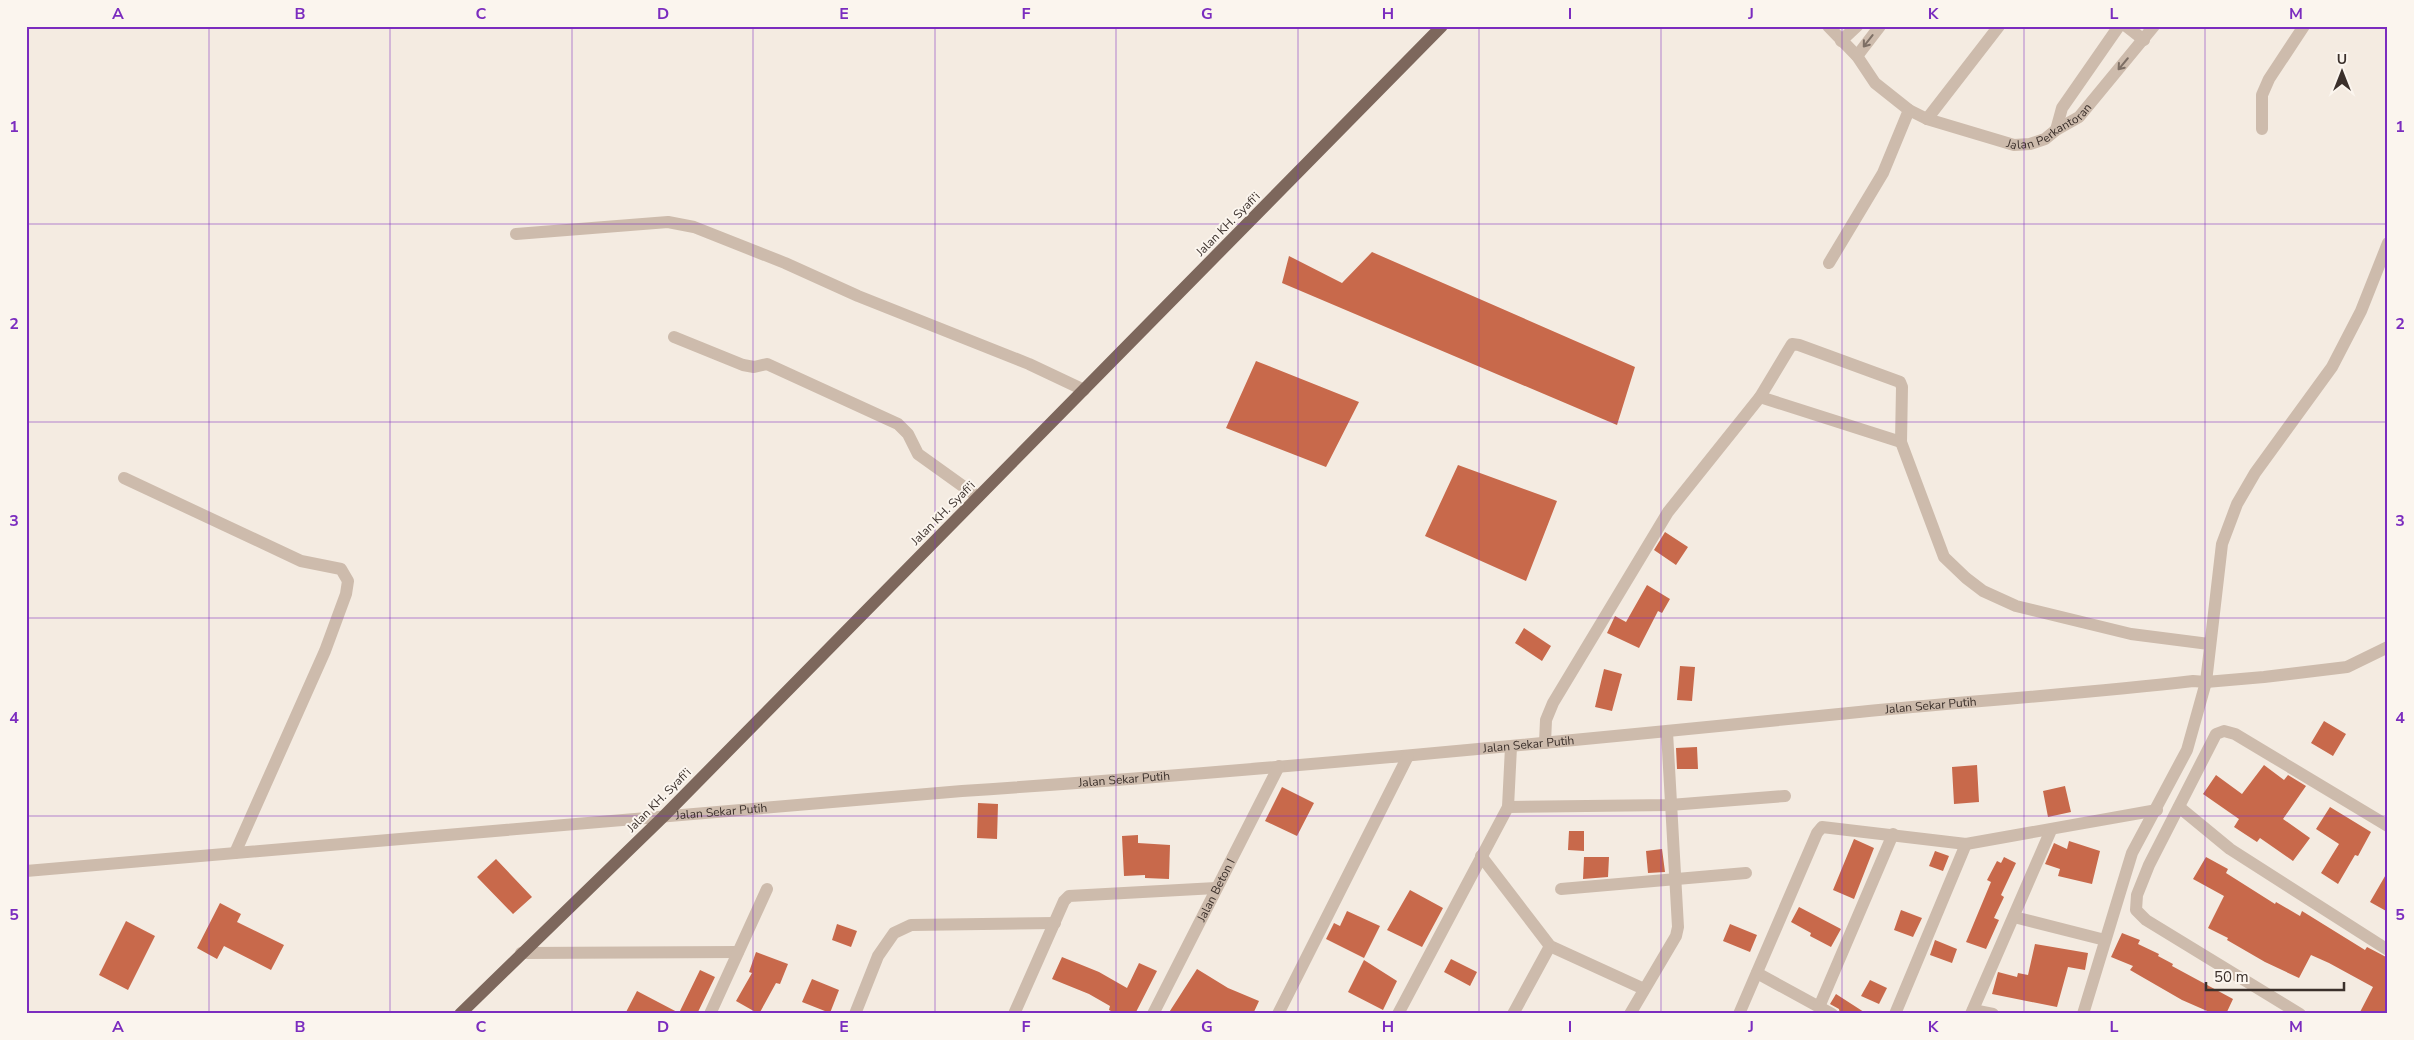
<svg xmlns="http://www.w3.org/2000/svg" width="2414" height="1040" font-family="'Nunito Sans',sans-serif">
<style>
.building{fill:#c8694b}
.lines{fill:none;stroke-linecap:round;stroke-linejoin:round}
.minor{stroke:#cdbbac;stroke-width:12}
.major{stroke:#7d675c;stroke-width:12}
.oneway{stroke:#7d6f65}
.grid{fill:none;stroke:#7b2cbf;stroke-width:1;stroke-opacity:0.55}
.labels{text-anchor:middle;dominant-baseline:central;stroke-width:4;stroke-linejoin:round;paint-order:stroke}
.street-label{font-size:12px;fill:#3b302b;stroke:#fbf5ee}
.neatline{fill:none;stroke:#7b2cbf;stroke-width:2}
.grid-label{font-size:16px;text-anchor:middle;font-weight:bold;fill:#7b2cbf}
</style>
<rect width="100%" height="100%" fill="#f4ebe1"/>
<!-- building -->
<path class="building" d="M1372 252 1635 367 1617 425 1282 283 1289 256 1342 283Z
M1256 361 1359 402 1326 467 1226 428Z
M1458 465 1557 501 1526 581 1425 536Z
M1665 532 1688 547 1676 565 1654 550Z
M1647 585 1670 599 1662 613 1658 611 1639 648 1607 633 1615 616 1626 622Z
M1524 628 1551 646 1542 661 1515 643Z
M1680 666 1695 667 1692 701 1677 700Z
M1604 669 1622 674 1612 711 1595 707Z
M2324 721 2346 734 2333 756 2311 743Z
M1697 747 1698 769H1677L1676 748Z
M1977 765 1979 802 1954 804 1952 767Z
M2264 765 2284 780 2288 775 2306 786 2283 819 2310 838 2293 861 2260 838 2257 842 2234 827 2239 819 2203 794 2216 775 2242 794Z
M2065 786 2071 812 2048 817 2043 791Z
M1282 787 1314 803 1297 836 1265 821Z
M978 803 998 804 997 839 977 838Z
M2330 807 2371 832 2358 856 2355 855 2338 884 2321 873 2339 844 2316 829Z
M1569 831H1584V851L1568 850Z
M1138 835V843L1170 845 1169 879 1145 878V875L1124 876 1122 836Z
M1854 839 1874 848 1854 899 1833 890Z
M2069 841 2100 851 2092 884 2058 876 2060 869 2045 864 2054 843 2067 849Z
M1662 849 1665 872 1648 873 1646 851Z
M1935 851 1949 856 1943 871 1929 866Z
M1584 857H1609L1608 877 1583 879Z
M2004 857 2016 863 2001 895 2004 897 1994 918 1999 920 1986 949 1966 942 1991 882 1987 880 1997 861 2001 863Z
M2206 857 2228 869 2226 873 2275 904 2276 902 2300 916 2302 911 2365 950 2367 947 2388 958V1014H2359L2373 987 2329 963 2311 955 2299 978 2265 962 2227 940 2228 938 2208 928 2224 896 2193 879Z
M496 859 532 897 513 914 477 877Z
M2388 871V912L2370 902Z
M1410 890 1443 908 1422 947 1387 930Z
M220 903 241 914 237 922 284 945 271 970 224 946 217 959 197 948Z
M1799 907 1841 929 1831 947 1810 936 1811 933 1791 922Z
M1901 910 1922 918 1913 937 1894 930Z
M1347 911 1380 926 1364 958 1326 939 1334 923 1340 926Z
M126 921 155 936 128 990 99 975Z
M837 924 857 931 851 947 832 940Z
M1730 924 1757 935 1750 952 1723 941Z
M2122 933 2140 940 2138 944 2159 954 2158 956 2173 964 2172 966 2233 999 2226 1014H2214L2182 1000 2130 970 2133 966 2111 957Z
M1935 940 1957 949 1952 963 1930 955Z
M2035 944 2088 953 2085 970 2068 967 2057 1007 1992 994 1998 972 2017 977 2018 973 2028 975Z
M756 952 788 964 780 984 776 983 759 1014 736 1001 752 973 749 972Z
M1062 957 1099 972 1127 988 1139 963 1157 971 1135 1014H1117L1109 1010 1110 1006 1089 994 1052 979Z
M1451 959 1477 972 1470 986 1444 972Z
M1364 960 1397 981 1383 1010 1348 992Z
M1197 969 1228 988 1259 1001 1253 1014H1168Z
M700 970 715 977 697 1014H625L637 991 679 1013Z
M812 979 839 990 830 1013 802 1002Z
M1870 980 1887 988 1879 1004 1861 996Z
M1836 994 1867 1014H1840L1839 1009 1830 1004Z"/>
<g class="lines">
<!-- minor -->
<g class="minor">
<path id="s1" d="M1828 26 1857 56 1875 83 1909 110 1927 119 2014 145 2030 144 2045 139 2056 130 2079 117 2154 26"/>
<path d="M2126 26 2144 40"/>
<path d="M1841 41 1857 26"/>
<path d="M1857 56 1880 26"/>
<path d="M1927 119 1999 26"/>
<path d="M2262 129V95L2269 79 2304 26"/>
<path d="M2056 130 2062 108 2119 26"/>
<path d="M516 234 668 222 694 227 785 263 858 296 1029 364 1084 390"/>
<path d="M1829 263 1883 173 1909 110"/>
<path d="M674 337 743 365 754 367 767 364 898 424 908 434 918 454 978 497"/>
<path d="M1760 397 1901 442"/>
<path d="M124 478 301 561 341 569 348 581 346 594 325 651 235 853"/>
<path d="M1545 743 1546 720 1553 703 1668 512 1760 397 1792 344 1799 345 1900 382 1902 387 1901 442 1944 557 1966 578 1983 591 2016 606 2131 634 2209 644"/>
<path d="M1508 807 1670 805 1785 796"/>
<path d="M2179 807 2230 849 2388 950"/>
<path d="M1481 856 1550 946 1644 989"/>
<path id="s2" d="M26 871 962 791C1261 771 1560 742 1859 712 1970 701 2081 694 2193 681L2206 682 2264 677 2347 667 2388 647"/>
<path d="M1561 889 1746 873"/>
<path d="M2014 917 2105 940"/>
<path d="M521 953 738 952"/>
<path d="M1757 973 1832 1014"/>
<path d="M1819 1007 1893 834"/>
<path d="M1973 1010 1993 1014"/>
<path d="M710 1014 767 889"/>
<path d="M855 1014 878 956 894 933 911 925 1055 923"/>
<path d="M1014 1014 1064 901 1069 896 1216 888"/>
<path id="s3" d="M1153 1014 1279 766"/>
<path d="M1278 1014 1408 756"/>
<path d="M1398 1014 1508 807 1511 747"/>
<path d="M1513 1014 1550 946"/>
<path d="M1630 1014 1676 936 1678 927 1667 732"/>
<path d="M1739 1014 1817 833 1822 827 1966 844 2157 810"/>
<path d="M1895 1014 1966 844"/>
<path d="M1971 1014 2051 830"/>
<path d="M2083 1014 2132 853 2187 750 2206 682 2222 544 2237 504 2255 473 2332 367 2361 311 2388 243"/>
<path d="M2300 1014 2146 920 2136 910 2137 895 2149 865 2216 734 2224 731 2235 734 2388 826"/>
</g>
<!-- major -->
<path class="major" d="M460 1014 663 817 1442 26"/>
</g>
<!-- one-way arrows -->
<defs><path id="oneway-shaft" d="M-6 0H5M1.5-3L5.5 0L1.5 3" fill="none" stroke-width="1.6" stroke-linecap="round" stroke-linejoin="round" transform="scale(1.25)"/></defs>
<g class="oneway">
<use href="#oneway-shaft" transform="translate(1868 41) rotate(128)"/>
<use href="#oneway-shaft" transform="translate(2123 64) rotate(130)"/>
</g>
<!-- grid -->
<path class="grid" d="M209 26V1014M390 26V1014M572 26V1014M753 26V1014M935 26V1014M1116 26V1014M1298 26V1014M1479 26V1014M1661 26V1014M1842 26V1014M2024 26V1014M2205 26V1014M26 224H2388M26 422H2388M26 618H2388M26 816H2388"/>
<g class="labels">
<!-- street labels -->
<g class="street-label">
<text stroke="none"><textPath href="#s1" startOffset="269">Jalan Perkantoran</textPath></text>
<text transform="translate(1228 224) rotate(-45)">Jalan KH. Syafi'i</text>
<text transform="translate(943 513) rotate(-45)">Jalan KH. Syafi'i</text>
<text stroke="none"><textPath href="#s2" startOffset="1912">Jalan Sekar Putih</textPath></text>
<text stroke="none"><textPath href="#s2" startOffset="1508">Jalan Sekar Putih</textPath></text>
<text stroke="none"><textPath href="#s2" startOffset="1102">Jalan Sekar Putih</textPath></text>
<text transform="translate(659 800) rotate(-45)">Jalan KH. Syafi'i</text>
<text stroke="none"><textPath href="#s2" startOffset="698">Jalan Sekar Putih</textPath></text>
<text stroke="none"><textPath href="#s3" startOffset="139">Jalan Beton I</textPath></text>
</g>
</g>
<!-- border -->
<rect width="2414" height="1040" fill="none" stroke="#fbf5ee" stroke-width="55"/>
<!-- north arrow -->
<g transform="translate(2342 72)" stroke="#fbf5ee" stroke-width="4" paint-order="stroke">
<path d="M0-4L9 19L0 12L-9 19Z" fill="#3b302b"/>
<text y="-8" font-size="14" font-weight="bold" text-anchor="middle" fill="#3b302b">U</text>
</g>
<!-- scale -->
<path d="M2206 982v8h138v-8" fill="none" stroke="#3b302b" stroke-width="2.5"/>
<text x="2214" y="982" font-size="15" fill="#3b302b" stroke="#fbf5ee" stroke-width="4" paint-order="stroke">50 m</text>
<rect x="28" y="28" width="2358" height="984" class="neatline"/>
<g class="grid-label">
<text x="118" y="19">A</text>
<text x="300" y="19">B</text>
<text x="481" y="19">C</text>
<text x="663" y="19">D</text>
<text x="844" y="19">E</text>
<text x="1026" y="19">F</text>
<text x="1207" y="19">G</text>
<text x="1388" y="19">H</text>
<text x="1570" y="19">I</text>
<text x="1751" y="19">J</text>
<text x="1933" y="19">K</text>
<text x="2114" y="19">L</text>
<text x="2296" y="19">M</text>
<text x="14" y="132">1</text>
<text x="2400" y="132">1</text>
<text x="14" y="329">2</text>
<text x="2400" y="329">2</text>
<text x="14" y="526">3</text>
<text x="2400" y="526">3</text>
<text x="14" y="723">4</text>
<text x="2400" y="723">4</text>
<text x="14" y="920">5</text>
<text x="2400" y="920">5</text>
<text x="118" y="1032">A</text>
<text x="300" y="1032">B</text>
<text x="481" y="1032">C</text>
<text x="663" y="1032">D</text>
<text x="844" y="1032">E</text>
<text x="1026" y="1032">F</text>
<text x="1207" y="1032">G</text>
<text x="1388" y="1032">H</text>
<text x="1570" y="1032">I</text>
<text x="1751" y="1032">J</text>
<text x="1933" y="1032">K</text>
<text x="2114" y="1032">L</text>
<text x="2296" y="1032">M</text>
</g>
</svg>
